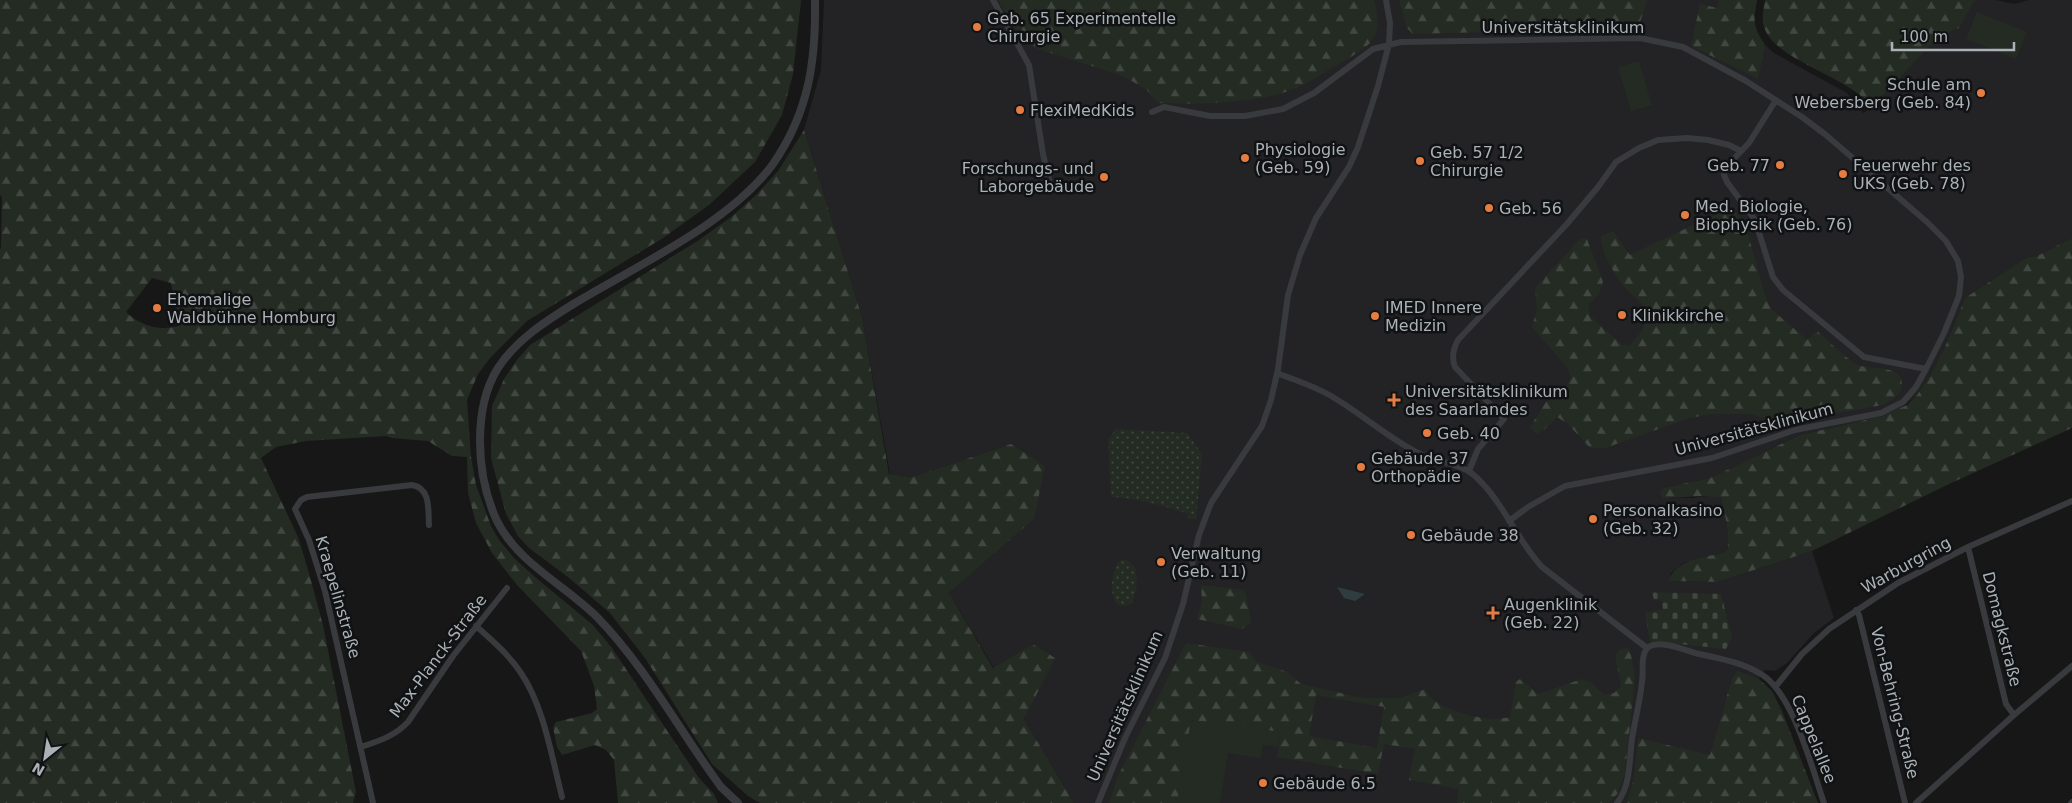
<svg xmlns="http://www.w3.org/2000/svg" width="2072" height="803" font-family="'DejaVu Sans',sans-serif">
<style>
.built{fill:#232325}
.green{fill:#242b23}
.forest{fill:url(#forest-firs);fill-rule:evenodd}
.cemetery{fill:url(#cemetery-stones)}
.park{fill:url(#park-dots)}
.water{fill:#303d40}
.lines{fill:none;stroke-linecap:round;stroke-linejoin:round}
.minor{stroke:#383a3d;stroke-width:6}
.tertiary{stroke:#383a3d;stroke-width:8}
.poi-dot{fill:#e57c42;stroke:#111213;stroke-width:2}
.labels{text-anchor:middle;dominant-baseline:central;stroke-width:5;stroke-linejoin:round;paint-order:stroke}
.poi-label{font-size:16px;fill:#aab2b7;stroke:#111213;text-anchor:start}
.street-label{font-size:16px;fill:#aab2b7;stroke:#111213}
</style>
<defs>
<pattern id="forest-firs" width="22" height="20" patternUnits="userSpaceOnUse" patternTransform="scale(1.25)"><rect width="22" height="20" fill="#242b23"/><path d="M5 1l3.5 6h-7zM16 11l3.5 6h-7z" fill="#414741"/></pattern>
<pattern id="cemetery-stones" width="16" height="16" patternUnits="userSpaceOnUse" patternTransform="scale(1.25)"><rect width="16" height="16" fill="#242b23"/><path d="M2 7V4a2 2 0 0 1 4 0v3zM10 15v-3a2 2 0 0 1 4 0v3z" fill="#414741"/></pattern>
<pattern id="park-dots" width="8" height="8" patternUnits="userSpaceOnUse" patternTransform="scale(1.25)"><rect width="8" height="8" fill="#242b23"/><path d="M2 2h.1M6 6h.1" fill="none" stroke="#414741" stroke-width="1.8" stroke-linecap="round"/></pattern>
</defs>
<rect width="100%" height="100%" fill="#171718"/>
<!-- built -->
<path class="built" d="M824 0H1757L1754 18 1756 31 1765 45 1774 53 1847 93 1863 113 1872 107 1928 48 1950 32 1959 27 1974 2 1978 0H1996L2014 4 2029 0H2072V238L2037 256 2027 257 1965 298 1945 347 1931 374 1917 395 1899 410 1883 416 1800 435 1710 478 1663 488V498H1691L1709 496 1721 498 1727 525 1728 549 1723 553 1683 563 1671 573 1668 581 1718 582 1812 551 1834 618 1814 633 1787 663 1775 671 1765 670 1759 679 1737 670 1732 678 1710 756 1638 739 1633 781 1626 803H1074L1024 719 1033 644 994 668 949 593 1034 519 1011 444 912 477 890 474 862 317 804 130 821 70Z"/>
<!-- green -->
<path class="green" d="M1977 12 2027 32 2016 59 1966 39Z
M1639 61 1652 105 1631 111 1618 67Z
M1191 720 1281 732 1278 747 1263 745 1261 758 1228 753 1220 803H1177Z"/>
<!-- forest -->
<path class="forest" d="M0 0H801L793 74 782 115 755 162 709 205 663 238 527 321 491 357 478 374 467 400 471 457 476 485 491 526 499 540 515 559 535 577 593 625 612 648 668 732 699 778 714 794 718 803H618L614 760 606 750 595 745 562 755 557 747 553 727 556 722 592 713 597 709 594 686 581 651 517 585 492 553 476 523 468 493 467 457 452 456 428 441 392 438 386 436 306 441 276 447 261 458 298 537 309 573 323 625 356 792 353 803H0V249L1 248 2 198 0 195ZM152 278 171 283 179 326C158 331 141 326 126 312Z
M998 0H1374C1386 42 1367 47 1335 66 1321 74 1306 85 1291 90 1260 103 1193 105 1158 103L1147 90 1123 76 1035 48 1020 36Z
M1399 0H1647L1639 26 1630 28 1413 34 1407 28Z
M1719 0H1757C1753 21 1753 27 1765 45L1758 79 1691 46 1700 4 1717 8Z
M1765 0H1978L1974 2 1959 28 1950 32 1928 48 1872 107C1849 76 1775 61 1764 27 1761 18 1764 9 1765 0Z
M804 130 862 317 889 474 912 477 1011 444 1045 466 1034 519 949 593 993 668 1033 644 1055 658 1024 719 1074 803H760L748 796 712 764 645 658 610 613 568 577 529 548 518 536 506 514 491 458 492 406 504 379 516 361 530 345 699 240 731 217 756 195 778 171Z
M1731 207 1745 224 1765 295 1771 309 1807 340 1817 331C1830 342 1842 355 1856 364 1867 371 1902 363 1902 384 1902 396 1891 400 1882 405L1788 422H1772L1753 414H1711L1690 418 1605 448H1590L1568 424 1557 417 1544 430 1536 434 1530 427 1546 402 1565 390 1571 377 1567 367 1532 327 1537 309 1535 288 1581 238 1587 239 1603 282 1599 294 1588 306 1590 316 1622 345H1630C1638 338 1649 323 1646 311 1644 304 1633 296 1628 291 1617 279 1600 252 1601 236L1613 231 1630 255Z
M2072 238V428L1949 484 1812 551 1718 582 1668 581C1677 559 1702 558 1723 553L1728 549 1727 525 1721 498C1703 494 1682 498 1663 498L1660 493 1663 488 1710 478 1800 435 1883 416 1907 405 1917 395 1931 374 1945 347 1965 298 2027 257 2037 256Z
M1201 585 1245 590 1251 623 1242 629 1197 619 1202 602Z
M1186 643 1249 652 1257 662 1287 672 1301 684 1362 698H1400L1425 689C1428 693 1431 698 1435 701 1453 713 1489 723 1510 717L1516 682 1520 679 1538 694 1582 679 1590 682 1605 695 1614 693 1621 686 1615 655 1621 649 1628 648 1631 655 1635 677 1625 773 1618 793 1609 803H1457L1459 789 1409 780 1415 749 1384 744 1378 774 1277 757 1281 732 1191 720 1177 803H1109L1118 776ZM1316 695 1384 707 1377 748 1309 736Z
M1737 670 1759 679 1772 691 1782 711 1818 803H1626L1633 781 1638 738 1710 755 1732 678Z"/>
<!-- cemetery -->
<path class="cemetery" d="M1652 592 1721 594 1732 637 1726 649 1650 641 1645 613 1663 609 1661 599 1654 600Z"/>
<!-- park -->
<path class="park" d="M1116 429 1187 433 1202 454 1196 520 1188 518 1189 514C1163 506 1138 498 1111 497L1108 439Z
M1121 560H1127L1136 568C1137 581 1139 615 1117 604 1109 595 1111 568 1121 560Z"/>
<!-- water -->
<path class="water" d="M1337 587 1365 594 1355 601 1344 598Z"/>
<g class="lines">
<!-- minor -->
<path class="minor" d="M993 0 1029 65 1043 154 1051 188
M1776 100 1749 143 1726 167 1724 175 1727 182 1755 220 1773 277 1783 290 1864 357 1926 369
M1152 112 1164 107 1210 116H1245L1283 109 1314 93 1373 49 1401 42 1640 38 1683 47 1746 81 1802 117 1826 135 1927 222 1946 241 1958 261 1961 277 1959 296 1944 333 1926 369 1916 387 1903 402 1881 413 1795 430 1712 458 1565 486 1528 507 1509 521
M1277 373C1297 381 1318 387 1336 399 1364 416 1389 438 1418 453 1437 463 1463 463 1477 478 1503 502 1517 540 1542 567L1647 648
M1469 471 1478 449 1504 419 1455 367C1451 357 1453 349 1458 340L1566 225 1598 187 1616 162 1639 148 1658 140 1687 138 1708 140 1729 145 1741 151
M1968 547 2006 704 2014 715
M1856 610 1859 615 1905 803
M476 626C493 641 509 655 521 673 544 707 552 758 562 797
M1776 686 1802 654 1829 629 1898 583 1968 547 2072 501
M361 747C379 741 395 736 408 722L453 656 507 588
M373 803 325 591 309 540 295 509 301 500 307 497 412 485C431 488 428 510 429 525
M1098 803 1125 738 1165 658 1183 604 1199 535 1211 503 1262 426 1271 400 1278 369 1288 295 1300 255 1316 218 1349 167 1358 147 1378 86 1389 44 1390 23 1386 0
M1617 803C1631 785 1629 761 1632 739 1635 720 1640 701 1642 682 1644 670 1640 658 1647 648 1659 639 1682 649 1695 653 1717 658 1742 662 1761 674 1793 693 1812 768 1824 803
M1916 803 2014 715 2072 666
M2071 803 2072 802"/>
<!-- tertiary -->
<path class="tertiary" d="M738 803 721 787 711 773C675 722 641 662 597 617 564 584 517 563 496 519 485 494 480 468 480 441 480 415 484 390 498 368 517 339 546 321 575 303 638 265 730 223 773 164 809 112 816 61 815 0"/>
</g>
<!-- markers -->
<g class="poi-dot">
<circle cx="977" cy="27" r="5"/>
<circle cx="1981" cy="93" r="5"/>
<circle cx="1020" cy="110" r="5"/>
<circle cx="1245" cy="158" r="5"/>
<circle cx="1420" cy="161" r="5"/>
<circle cx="1780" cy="165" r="5"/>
<circle cx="1843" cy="174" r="5"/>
<circle cx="1104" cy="177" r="5"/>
<circle cx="1489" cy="208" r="5"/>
<circle cx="1685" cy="215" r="5"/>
<circle cx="157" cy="308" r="5"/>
<circle cx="1622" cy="315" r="5"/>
<circle cx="1375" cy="316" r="5"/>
<path d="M1391.5 392.5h5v5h5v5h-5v5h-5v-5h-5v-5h5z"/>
<circle cx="1427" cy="433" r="5"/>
<circle cx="1361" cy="467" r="5"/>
<circle cx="1593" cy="519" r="5"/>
<circle cx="1411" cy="535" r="5"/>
<circle cx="1161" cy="562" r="5"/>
<path d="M1490.5 605.5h5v5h5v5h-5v5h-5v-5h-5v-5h5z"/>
<circle cx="1263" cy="783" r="5"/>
</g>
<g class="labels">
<!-- poi labels -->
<g class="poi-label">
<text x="987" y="18">Geb. 65 Experimentelle<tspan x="987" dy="18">Chirurgie</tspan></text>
<text x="1971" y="84" text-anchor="end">Schule am<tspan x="1971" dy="18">Webersberg (Geb. 84)</tspan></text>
<text x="1030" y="110">FlexiMedKids</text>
<text x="1255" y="149">Physiologie<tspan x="1255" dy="18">(Geb. 59)</tspan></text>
<text x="1430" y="152">Geb. 57 1/2<tspan x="1430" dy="18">Chirurgie</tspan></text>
<text x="1770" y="165" text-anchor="end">Geb. 77</text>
<text x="1853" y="165">Feuerwehr des<tspan x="1853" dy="18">UKS (Geb. 78)</tspan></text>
<text x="1094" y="168" text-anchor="end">Forschungs- und<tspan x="1094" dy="18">Laborgebäude</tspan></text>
<text x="1695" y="206">Med. Biologie,<tspan x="1695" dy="18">Biophysik (Geb. 76)</tspan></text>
<text x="1499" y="208">Geb. 56</text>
<text x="167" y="299">Ehemalige<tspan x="167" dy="18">Waldbühne Homburg</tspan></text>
<text x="1385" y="307">IMED Innere<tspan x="1385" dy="18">Medizin</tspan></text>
<text x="1632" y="315">Klinikkirche</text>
<text x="1405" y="391">Universitätsklinikum<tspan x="1405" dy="18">des Saarlandes</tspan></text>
<text x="1437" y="433">Geb. 40</text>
<text x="1371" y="458">Gebäude 37<tspan x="1371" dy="18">Orthopädie</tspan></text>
<text x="1603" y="510">Personalkasino<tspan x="1603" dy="18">(Geb. 32)</tspan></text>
<text x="1421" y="535">Gebäude 38</text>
<text x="1171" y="553">Verwaltung<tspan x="1171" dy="18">(Geb. 11)</tspan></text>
<text x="1504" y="604">Augenklinik<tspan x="1504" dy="18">(Geb. 22)</tspan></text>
<text x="1273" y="783">Gebäude 6.5</text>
</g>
<!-- street labels -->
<g class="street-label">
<text x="1563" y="27">Universitätsklinikum</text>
<text transform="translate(1754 429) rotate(-15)">Universitätsklinikum</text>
<text transform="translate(1906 565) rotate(-29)">Warburgring</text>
<text transform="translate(338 597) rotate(74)">Kraepelinstraße</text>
<text transform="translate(2002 629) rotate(76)">Domagkstraße</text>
<text transform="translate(438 656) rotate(-53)">Max-Planck-Straße</text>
<text transform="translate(1895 703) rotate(76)">Von-Behring-Straße</text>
<text transform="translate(1125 706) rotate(-66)">Universitätsklinikum</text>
<text transform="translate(1814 739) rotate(68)">Cappelallee</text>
</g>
</g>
<!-- north arrow -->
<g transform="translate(45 758) rotate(210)" stroke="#111213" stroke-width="4" paint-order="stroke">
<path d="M0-4L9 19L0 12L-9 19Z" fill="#aab2b7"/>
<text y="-8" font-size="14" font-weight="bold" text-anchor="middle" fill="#aab2b7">N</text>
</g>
<!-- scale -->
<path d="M1892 42v8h122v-8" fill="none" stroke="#aab2b7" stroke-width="2.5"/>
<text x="1900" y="42" font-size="15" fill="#aab2b7" stroke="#111213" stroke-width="4" paint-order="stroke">100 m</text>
</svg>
